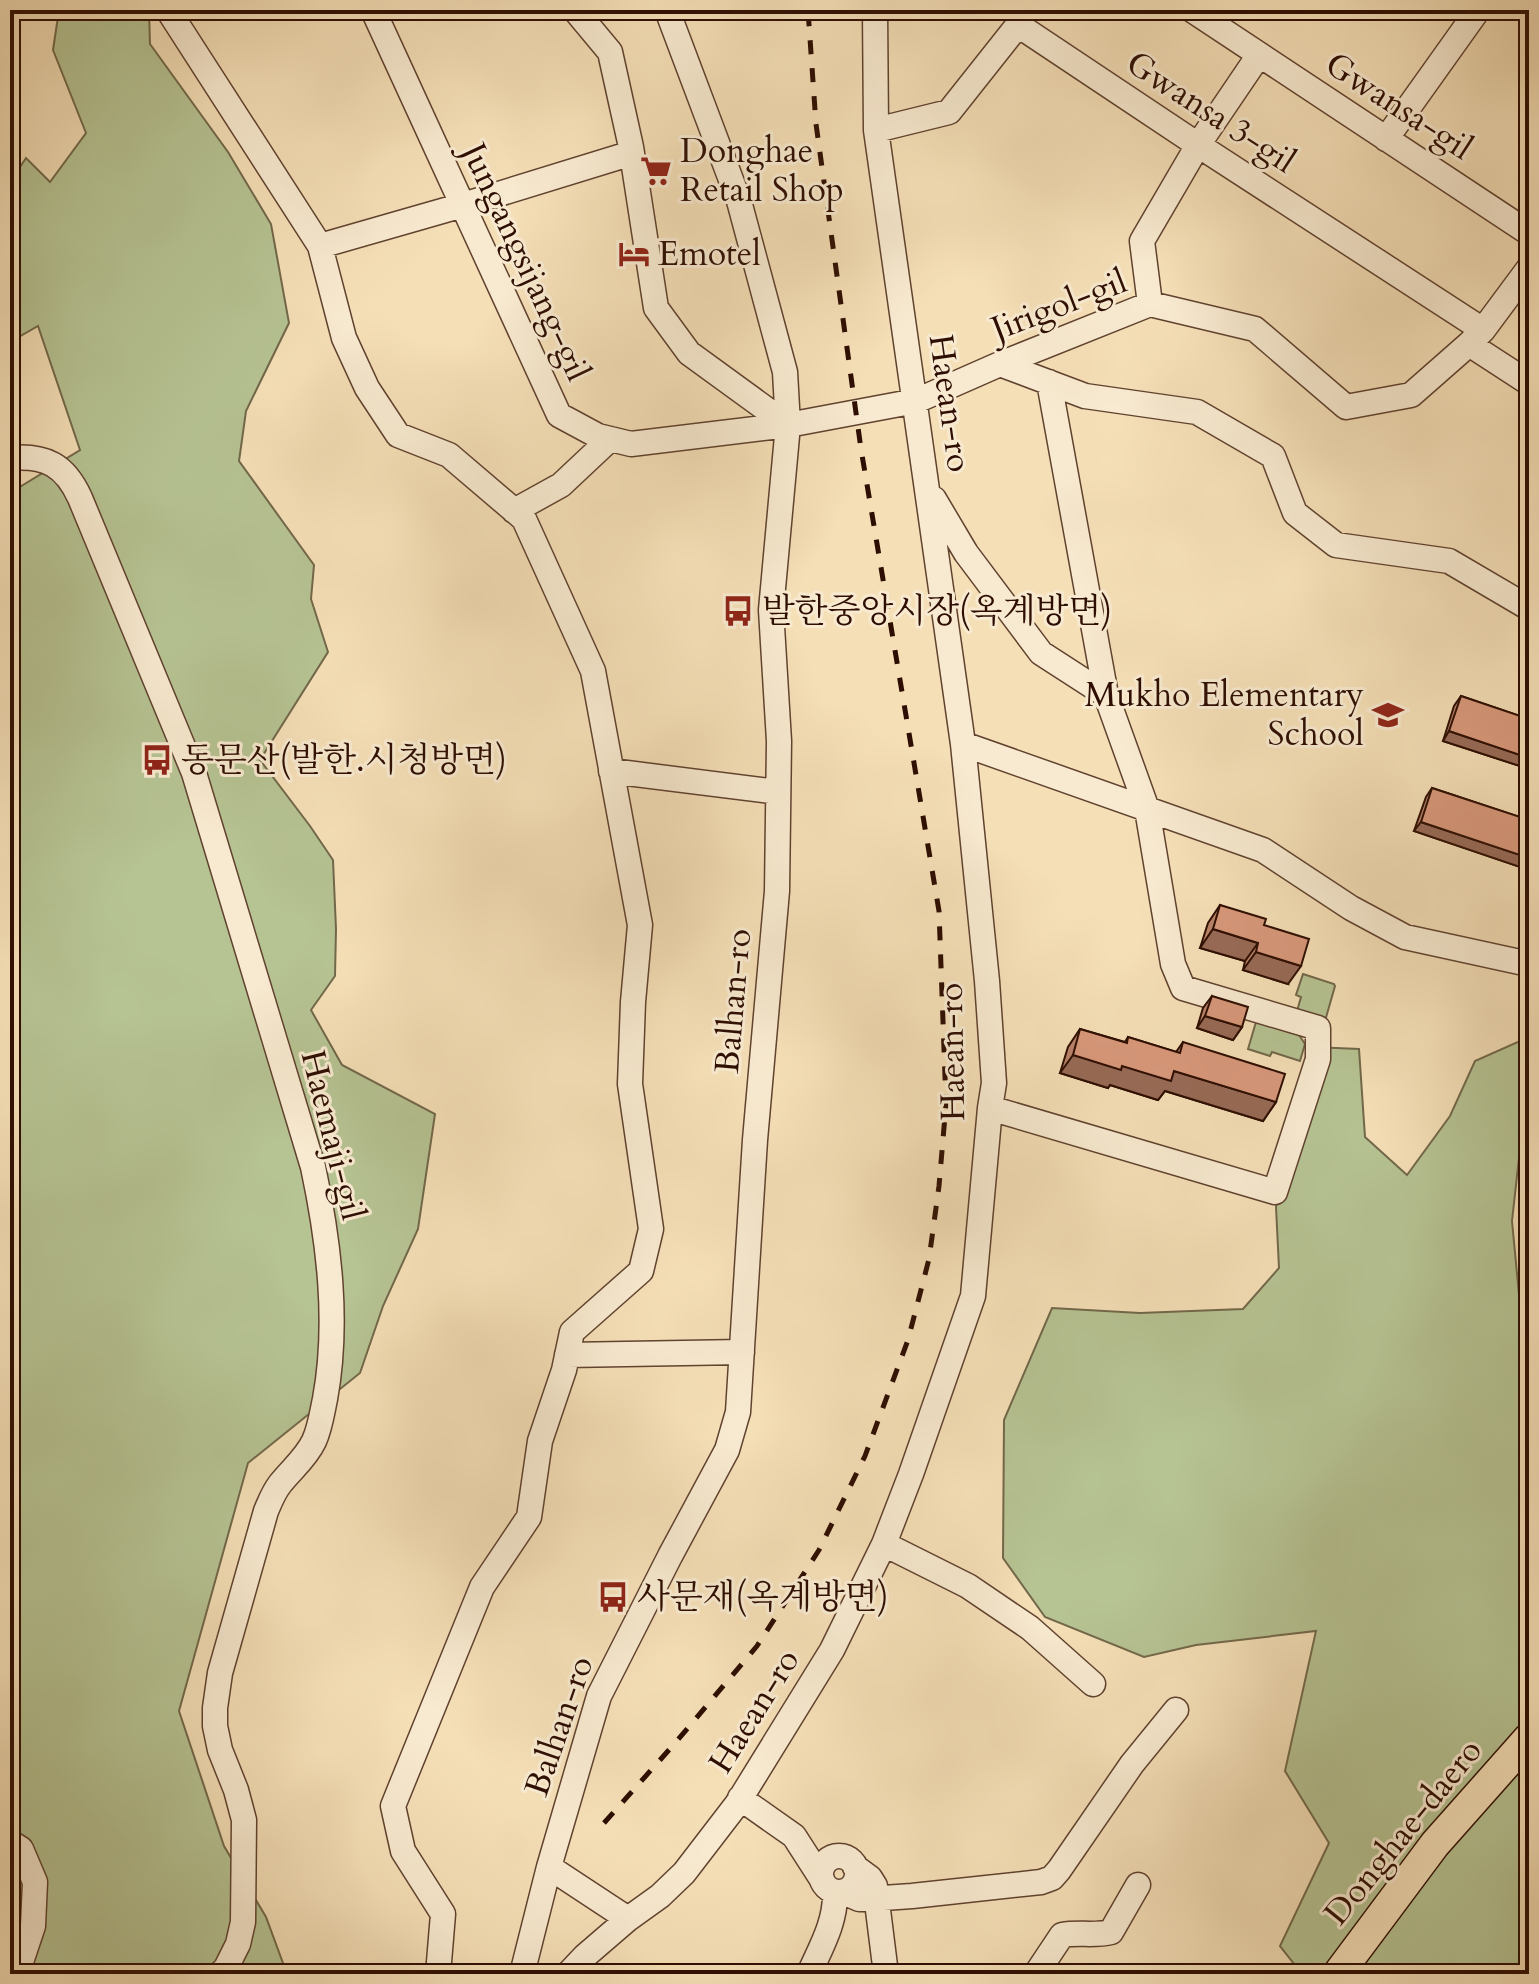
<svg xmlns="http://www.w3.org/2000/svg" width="1539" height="1984" font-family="Cardo,'Noto Serif KR',serif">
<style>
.green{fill:#b6c393;stroke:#72684a;stroke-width:2}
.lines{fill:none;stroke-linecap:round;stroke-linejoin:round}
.minor-casing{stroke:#60422f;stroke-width:27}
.major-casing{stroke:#2e0e02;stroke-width:33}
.minor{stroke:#f8ead0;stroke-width:24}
.major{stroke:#f5dfb7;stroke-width:30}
.rail{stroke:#2e0e02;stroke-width:5;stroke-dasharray:14 14;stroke-linecap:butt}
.wall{fill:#ba836a;stroke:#2e0e02;stroke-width:2}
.shaded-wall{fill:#976a56;stroke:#2e0e02;stroke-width:2}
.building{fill:#d8987b;stroke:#2e0e02;stroke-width:2}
.labels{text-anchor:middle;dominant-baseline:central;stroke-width:6;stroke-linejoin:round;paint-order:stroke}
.street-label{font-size:34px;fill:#2e0e02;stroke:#f8ead0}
.poi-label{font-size:34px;fill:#2e0e02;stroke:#f8ead0;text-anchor:start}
</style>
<rect width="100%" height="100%" fill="#f5dfb7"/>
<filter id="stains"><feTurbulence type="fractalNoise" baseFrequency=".0025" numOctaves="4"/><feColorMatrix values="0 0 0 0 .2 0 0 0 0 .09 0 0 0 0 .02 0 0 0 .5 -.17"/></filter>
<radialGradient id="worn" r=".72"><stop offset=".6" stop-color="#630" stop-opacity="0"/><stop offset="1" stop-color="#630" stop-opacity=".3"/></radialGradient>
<!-- green -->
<path class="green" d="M59 10H149L150 44 228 152 271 224 289 323 246 411 239 461 314 565 311 599 328 652 260 760 310 826 333 860 336 929 335 976 311 1010 342 1065 435 1114 418 1229 383 1306 360 1373 248 1463 179 1711 224 1846 266 1917 287 1974H10V493L80 450 38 326 10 342V182L26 158 50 182 86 133 53 50Z
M1303 974 1334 984 1335 986 1325 1021 1295 1018 1301 997 1296 995Z
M1256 1022 1299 1035 1305 1044 1300 1061 1272 1052 1270 1056 1248 1049Z
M1529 1037V1145L1519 1158 1512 1221 1529 1400V1974H1302L1280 1946 1329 1843 1285 1771 1316 1631 1196 1645 1144 1657 1045 1617 1003 1558 1004 1420 1052 1308 1140 1313 1243 1309 1279 1268 1276 1207 1313 1047 1359 1049 1365 1137 1407 1175 1450 1116 1475 1061Z"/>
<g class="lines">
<defs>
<path id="minor" d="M168 10 320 246 344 338 367 388 398 435 449 455 524 519 593 671 640 925 633 1002 630 1084 651 1229 641 1271 572 1332 564 1370 540 1441 529 1517 482 1587 393 1806 403 1851 443 1914 438 1974
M373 10 559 415 598 436 631 444 788 425 916 401 1000 364 1150 304 1255 329 1346 407 1411 395 1469 344 1483 330 1529 268
M575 10 610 52 631 147 656 308 689 353 788 425
M1192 10 1529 233
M876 130 949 112 1018 25 1198 145 1483 330
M1386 139 1478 10
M320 246 463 205 632 153
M1150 304 1142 241 1198 145 1259 55
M1469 344 1529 383
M1000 364 1085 396 1197 412 1273 456 1295 513 1336 545 1449 561 1529 608
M1049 382 1106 695
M10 458C46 455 65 465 80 498L194 773 313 1167C329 1242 339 1323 325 1399 322 1413 320 1428 314 1441 306 1458 291 1470 280 1484 273 1493 270 1502 266 1511L220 1673 215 1708V1726L220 1750 236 1790 244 1820 243 1922 238 1944 226 1968 220 1974
M934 499 966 553 1041 653 1106 695 1147 809 1173 964 1183 988 1318 1028V1059L1275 1192 990 1108
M514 511 561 485 610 439
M963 744 1263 850 1351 908 1405 937 1529 964
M611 771 778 792
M567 1355 742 1352
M884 1544 968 1586 1030 1628 1093 1684
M740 1798 794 1836 821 1878
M10 1842 21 1849 35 1882 33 1926 17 1974
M821 1874a18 18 0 1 1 36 0a18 18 0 1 1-36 0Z
M549 1867 628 1919
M855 1867 870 1878 875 1886 886 1974
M843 1892 859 1899H869L912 1896 1041 1882 1052 1878 1059 1870 1132 1764 1176 1710
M522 1974 549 1867 599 1696 670 1556 727 1450 738 1412 755 1140 777 891 779 741 771 610 788 425 785 372 739 201 667 10
M568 1974 585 1956 628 1919 660 1896 684 1873 737 1804 832 1650 884 1544 911 1474 973 1296 990 1108 994 1083 987 981 963 744 876 130 875 10
M809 1974C821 1947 836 1922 835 1892
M1036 1974 1062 1935C1079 1932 1095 1936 1111 1932L1138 1885"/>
<path id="major" d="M1338 1974 1435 1844 1529 1738"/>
</defs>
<!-- minor casing -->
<use href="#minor" class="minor-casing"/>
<!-- major casing -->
<use href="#major" class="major-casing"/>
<!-- minor -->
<use href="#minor" class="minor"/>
<!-- major -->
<use href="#major" class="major"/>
<!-- rail -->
<path class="rail" d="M604 1823 676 1742 757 1646 819 1550 865 1456 908 1340 929 1259 939 1186 946 1104 939 911 861 449 816 124 808 10"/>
</g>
<!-- wall -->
<path class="wall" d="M1461 696 1529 719V769L1443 741 1454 706Z
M1432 788 1529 820V870L1414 831 1426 797Z
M1220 905 1264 925 1288 984 1243 970 1245 961 1200 948 1208 923Z
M1212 996 1242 1027 1233 1040 1197 1028 1203 1008Z
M1080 1029 1125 1042 1128 1037 1176 1052 1183 1042 1276 1102 1263 1121 1165 1091 1158 1100 1110 1085 1108 1088 1060 1073 1068 1047Z"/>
<!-- shaded-wall -->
<path class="shaded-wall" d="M1449 731 1529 758V769L1443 741Z
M1421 822 1529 858V870L1414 831Z
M1213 929 1258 943 1245 961 1200 948Z
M1256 952 1301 966 1288 984 1243 970Z
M1205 1016 1242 1027 1233 1040 1197 1028Z
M1073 1055 1122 1066 1174 1071 1276 1102 1263 1121 1165 1091 1158 1100 1110 1085 1108 1088 1060 1073Z"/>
<!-- building -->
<path class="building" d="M1461 696 1529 719V758L1449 731Z
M1432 788 1529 820V858L1421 822Z
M1220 905 1266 919 1264 925 1309 939 1301 966 1256 952 1258 943 1213 929Z
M1212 996 1248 1007 1242 1027 1205 1016Z
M1080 1029 1127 1043 1128 1037 1180 1053 1183 1042 1285 1074 1276 1102 1174 1071 1171 1081 1122 1066 1121 1070 1073 1055Z"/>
<!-- icons -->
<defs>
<symbol id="supermarket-bare" viewBox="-9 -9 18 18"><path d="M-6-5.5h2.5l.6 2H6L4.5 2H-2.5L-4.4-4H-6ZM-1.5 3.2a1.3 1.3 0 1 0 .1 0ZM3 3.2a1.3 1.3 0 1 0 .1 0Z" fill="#8f2418" stroke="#f8ead0" stroke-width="2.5" paint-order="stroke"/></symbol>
<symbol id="hotel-bare" viewBox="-9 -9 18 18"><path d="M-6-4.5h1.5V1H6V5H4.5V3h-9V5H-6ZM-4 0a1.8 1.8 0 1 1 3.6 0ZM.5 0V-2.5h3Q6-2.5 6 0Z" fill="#8f2418" stroke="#f8ead0" stroke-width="2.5" paint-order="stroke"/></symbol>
<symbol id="bus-bare" viewBox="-9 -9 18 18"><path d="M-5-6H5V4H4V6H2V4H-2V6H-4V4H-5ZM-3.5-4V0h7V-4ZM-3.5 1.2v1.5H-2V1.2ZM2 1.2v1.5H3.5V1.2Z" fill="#8f2418" stroke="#f8ead0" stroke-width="2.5" paint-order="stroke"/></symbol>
<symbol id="school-bare" viewBox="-9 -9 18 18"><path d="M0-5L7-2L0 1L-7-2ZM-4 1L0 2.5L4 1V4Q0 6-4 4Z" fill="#8f2418" stroke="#f8ead0" stroke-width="2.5" paint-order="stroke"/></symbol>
</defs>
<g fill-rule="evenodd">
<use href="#supermarket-bare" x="634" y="149" width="44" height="44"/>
<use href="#hotel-bare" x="612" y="232" width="44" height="44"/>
<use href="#bus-bare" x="716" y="589" width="44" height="44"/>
<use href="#school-bare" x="1366" y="693" width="44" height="44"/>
<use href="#bus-bare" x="135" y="738" width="44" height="44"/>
<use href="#bus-bare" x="591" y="1575" width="44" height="44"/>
</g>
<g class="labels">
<!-- street labels -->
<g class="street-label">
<text transform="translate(1399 106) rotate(33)">Gwansa-gil</text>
<text transform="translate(1211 112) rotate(33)">Gwansa 3-gil</text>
<text transform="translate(526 262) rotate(65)">Jungangsijang-gil</text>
<text transform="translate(1059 305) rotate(-21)">Jirigol-gil</text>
<text transform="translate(950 403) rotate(82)">Haean-ro</text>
<text transform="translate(733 1001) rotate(-85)">Balhan-ro</text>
<text transform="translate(952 1052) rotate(-91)">Haean-ro</text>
<text transform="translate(333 1135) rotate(76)">Haemaji-gil</text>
<text transform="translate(754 1711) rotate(-58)">Haean-ro</text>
<text transform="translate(559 1726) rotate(-71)">Balhan-ro</text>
<text transform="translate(1403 1832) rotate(-51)">Donghae-daero</text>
</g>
<!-- poi labels -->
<g class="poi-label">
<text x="680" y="151">Donghae<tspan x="680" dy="39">Retail Shop</tspan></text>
<text x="658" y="254">Emotel</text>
<text x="762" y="611">발한중앙시장(옥계방면)</text>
<text x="1364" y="695" text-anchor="end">Mukho Elementary<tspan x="1364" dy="39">School</tspan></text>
<text x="181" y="760">동문산(발한.시청방면)</text>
<text x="637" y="1597">사문재(옥계방면)</text>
</g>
</g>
<!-- margin -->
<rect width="1539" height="1984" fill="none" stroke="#f5dfb7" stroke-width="40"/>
<rect x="12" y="12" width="1515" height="1960" fill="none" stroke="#2e0e02" stroke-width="4"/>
<rect x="20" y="20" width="1499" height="1944" fill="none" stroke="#2e0e02" stroke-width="2"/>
<rect width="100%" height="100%" filter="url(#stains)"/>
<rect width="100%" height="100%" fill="url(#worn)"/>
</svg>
